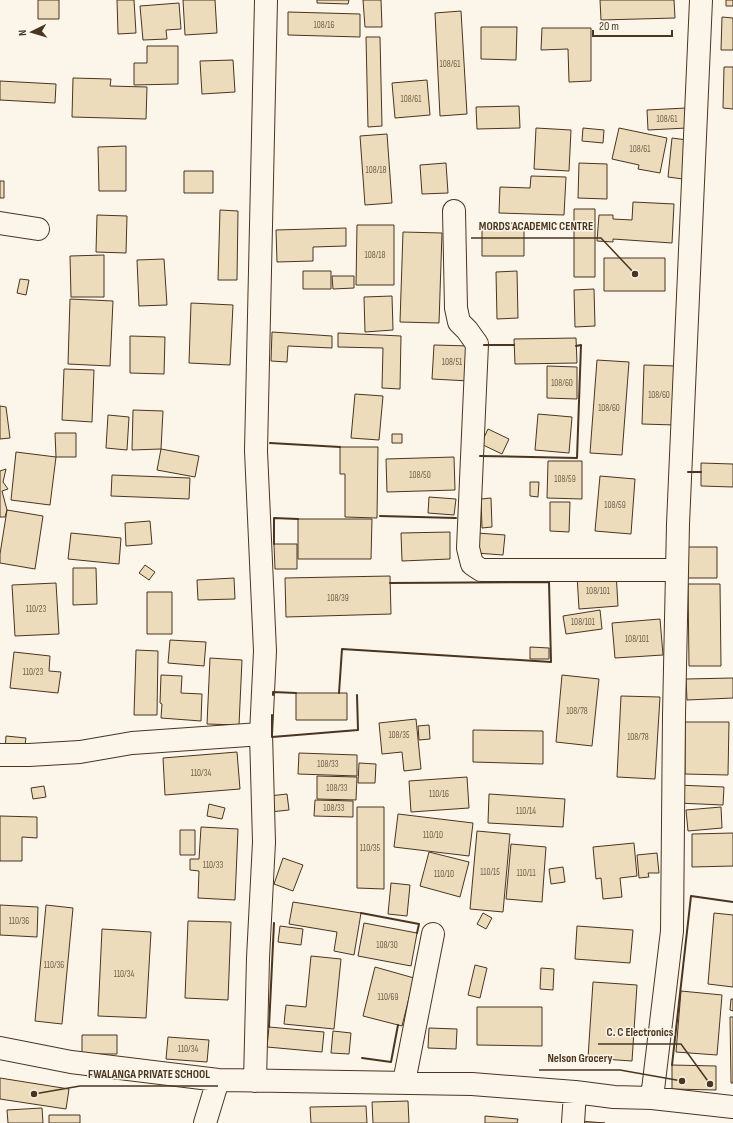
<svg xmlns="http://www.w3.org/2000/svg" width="733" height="1123" font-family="'Sofia Sans Condensed',sans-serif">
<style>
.building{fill:#ecdcbc;stroke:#4a3520}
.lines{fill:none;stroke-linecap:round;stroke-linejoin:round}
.minor-casing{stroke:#4a3520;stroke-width:24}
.minor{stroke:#fbf6e9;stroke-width:22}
.wall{stroke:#4a3520;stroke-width:2}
.labels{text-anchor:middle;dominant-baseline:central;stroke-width:3;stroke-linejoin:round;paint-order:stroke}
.number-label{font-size:9px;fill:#725f47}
.leader{fill:none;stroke:#4a3520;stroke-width:1.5}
.callout-dot{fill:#4a3520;stroke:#fbf6e9;stroke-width:1.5}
.callout-label{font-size:12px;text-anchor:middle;font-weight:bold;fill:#4a3520;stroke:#fbf6e9;stroke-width:3;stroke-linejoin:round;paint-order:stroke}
</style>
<rect width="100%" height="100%" fill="#fbf6e9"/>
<!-- building -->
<path class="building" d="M38 0H59V19H38Z
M117 0H134L136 33 118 34Z
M183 0H215L217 33 185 35Z
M317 0H349L348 4 317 3Z
M363 0H381L382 27H365Z
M600 0H674L675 18 601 20Z
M726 0H733V6H726Z
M179 3 181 29 166 30 167 39 143 40 140 6Z
M461 11 467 114 440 116 435 13Z
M288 12 360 14V37L288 35Z
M722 17 733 18V50H721Z
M481 27H517L516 60 481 59Z
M542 28H591V81L569 82 568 49 541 50Z
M366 37H380L382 126 368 127Z
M147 46H178V84L134 85V63H147Z
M233 60 235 92 202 94 200 61Z
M724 67H733V109L723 108Z
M73 78 111 79 110 86 147 87 146 119 72 117Z
M427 80 430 115 395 118 392 83Z
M0 81 56 84 55 103 0 100Z
M519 106 520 128 477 129 476 107Z
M686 108 687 128 648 130 647 110Z
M536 128 571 130 569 171 534 169Z
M583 128 604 130 603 143 582 141Z
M619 128 667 138 660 173 638 169 639 165 612 159Z
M387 134 392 203 365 205 360 136Z
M672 138 687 140 683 179 668 177Z
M126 146V191H99L98 147Z
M446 163 448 193 422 194 420 165Z
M579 163 607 164V199L578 198Z
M184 171H213V193H184Z
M531 176 566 177 564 215 499 213 500 187 530 188Z
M0 181H4V198H0Z
M633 202 674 204 672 243 613 239V242L597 241 599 215H613V219L632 220Z
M574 209H595V277H574Z
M220 210 238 211 237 280H218Z
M97 215 127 216 126 253 96 252Z
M482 223H524V256H482Z
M357 225H394V285H356Z
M346 228V246L313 247V261L277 262 276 230Z
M403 232 442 233 439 323 400 322Z
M104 255V297H71L70 256Z
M604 258H665V291H604Z
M164 259 167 305 139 306 137 260Z
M303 271H331V289H303Z
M517 271 518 318 497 319 496 272Z
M332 276H354V288L333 289Z
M20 279 29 280 26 295 17 293Z
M594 289 595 326 575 327 574 290Z
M392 296 393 330 365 332 364 297Z
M70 299 113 301 110 366 68 364Z
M191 303 233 305 230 365 189 363Z
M272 332 332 336V348L288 346 287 362 271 361Z
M338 333 401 336 400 389 382 388 383 348 338 347Z
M130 336 165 337 164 374 130 373Z
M576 338 577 363 515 364 514 339Z
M434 345 471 346 469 381 432 379Z
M597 360 629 362 622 455 590 453Z
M644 365 676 366 675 425 642 424Z
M547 366 577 367V399L547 398Z
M64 369 94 370 92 422 62 420Z
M355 394 383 396 379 440 351 438Z
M0 406 6 407 10 438 0 439Z
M133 410 163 411 161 449 132 450Z
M538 414 572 417 569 453 535 450Z
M108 415 129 417 127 450 106 448Z
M488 429 509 439 502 454 481 444Z
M55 433H76V457H56Z
M392 434H402V443H392Z
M340 447H378L377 518 345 517V474H340Z
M161 449 199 456 195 477 157 470Z
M16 452 56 457 50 505 11 500Z
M454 457 455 490 387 492 386 459Z
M548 461H582V499L547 498Z
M701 463 733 464V487L701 486Z
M6 469 3 482 8 489 2 491 7 510 5 517H0V471Z
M112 475 190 478 189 499 111 496Z
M600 476 635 479 631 534 595 531Z
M530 482H539L538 497 530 496Z
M429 497 456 499 454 515 428 513Z
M491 498 492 527 482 528 481 499Z
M550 502H570L569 532 550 531Z
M7 510 43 516 35 569 0 563V554Z
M298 519H372L371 559H298Z
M150 521 152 544 126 546 125 523Z
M450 532V559L402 561 401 533Z
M71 533 121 538 119 564 68 559Z
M477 533 505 535 503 555 476 553Z
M274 544H297V569H275Z
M687 547H717V578H687Z
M145 565 155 572 149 580 139 573Z
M73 568H96L97 604 73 605Z
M616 572 618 606 579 609 577 575Z
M390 576 391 614 286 617 285 578Z
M234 578 235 599 198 600 197 580Z
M56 583 59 634 15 636 12 585Z
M688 584H720L721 666H689Z
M147 592H172V634H147Z
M600 610 602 629 566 634 563 616Z
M660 619 663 655 615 658 612 623Z
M170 640 206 642 204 666 168 663Z
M530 647 549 648V659H530Z
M136 650 158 651 157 715H134Z
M14 652 50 656 49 671 61 672 58 693 10 688Z
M210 658 242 660 239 725 207 724Z
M161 675 182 676 181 693 202 694 201 721 161 718 162 704 160 703Z
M562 675 599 679 592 746 556 742Z
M733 678V698L687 700 686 679Z
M296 693H347V720H296Z
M621 696 660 697 655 779 617 777Z
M416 719 421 769 404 771 402 752 382 754 379 723Z
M685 722H729L728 775 685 774Z
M429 725 430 739 419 740 418 726Z
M473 730 543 731V764L473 762Z
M6 736 26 738 24 752 5 751Z
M237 752 240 789 165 795 163 758Z
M299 753 357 755V776L298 774Z
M359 763 376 764 375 783H358Z
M317 776 357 777 356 800 317 799Z
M467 777 469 808 411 812 409 781Z
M678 785 724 787 723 805 677 803Z
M44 786 46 797 33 799 31 788Z
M287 794 289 810 270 812 269 796Z
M489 794 565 799 563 827 488 823Z
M315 800 353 801V817L314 816Z
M209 804 225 808 222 819 207 816Z
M357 807H384V889L357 888Z
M721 807 722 828 688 831 686 810Z
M398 814 473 823 469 856 394 847Z
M0 816 37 817V838L22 837V861H0Z
M201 827 238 829 235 900 198 898 199 871 190 870V859H199Z
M180 830H195V855H180Z
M477 831 510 834 503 912 470 909Z
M733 833V866L692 867V834Z
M634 843 637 876 620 878 622 897 603 899 601 878 596 879 593 847Z
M511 844 546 847 542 902 506 899Z
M429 852 469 862 460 897 420 886Z
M657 853 659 873H648L649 877 639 878 637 855Z
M283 858 303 865 293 891 274 884Z
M563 867 565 882 551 884 549 869Z
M391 883 410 885 407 916 388 914Z
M293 902 361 913 354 955 334 951 337 932 289 924Z
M0 905 38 907 37 937 0 935Z
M46 905 73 908 62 1024 35 1021Z
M483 913 492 918 486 929 477 924Z
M714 913 733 915V987L708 984Z
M188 921 231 922 228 1000 185 998Z
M364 923 417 933 411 966 358 956Z
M280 926 303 929 301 945 278 942Z
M577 926 633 930 630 963 575 959Z
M102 929 151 932 146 1018 98 1016Z
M311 956 341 959 334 1029 284 1024 286 1005 306 1007Z
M475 965 487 968 480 998 468 995Z
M375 967 414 978 402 1026 363 1016Z
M541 968 554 969 553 990 540 989Z
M593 982 637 985 632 1061 588 1058Z
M681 991 722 995 717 1055 676 1052Z
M731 999H733V1011L730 1010Z
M477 1007H542V1046L477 1045Z
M730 1017H733V1083H731Z
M269 1027 324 1032 322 1052 267 1047Z
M429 1028 457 1029 456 1049 428 1048Z
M333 1031 351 1033 349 1054 331 1053Z
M82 1035H117V1054H82Z
M168 1037 209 1040 207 1062 166 1059Z
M672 1065 716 1066V1090L672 1089Z
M0 1078 69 1089 66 1109 0 1099Z
M408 1101 409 1123H373L372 1102Z
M366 1106 367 1123H311L310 1107Z
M42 1108 43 1123H8L7 1110Z
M49 1115H80V1123H49Z
M485 1116 518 1119 517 1123H485Z
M580 1121 605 1123H579Z"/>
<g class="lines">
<defs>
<path id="minor" d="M454 211 456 308 459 322 467 330 477 344 468 548 472 564 481 570H677
M0 223 38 229
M0 755H29L80 752 132 743 261 734
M0 1048 71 1062 218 1080 472 1084 575 1092 614 1097 652 1098 733 1107
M255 1081 258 958 264 842 261 734 265 651 256 451 266 0
M404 1082 433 934
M652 1098 672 931 674 715 678 524 701 0
M205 1123 218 1080
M573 1123 575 1092"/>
</defs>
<!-- minor casing -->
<use href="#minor" class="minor-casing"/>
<!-- minor -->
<use href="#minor" class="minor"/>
<!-- wall -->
<path class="wall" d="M484 345H514
M270 443 340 447
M480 456 577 458 581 345 576 346
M688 472H701
M380 516 456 518
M274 544V518L298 519
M339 693 342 649 551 662 549 582 390 583
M273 695V692L296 693
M272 715V737L358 730 357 695
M361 913 419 924 417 933
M269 1027 274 923
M362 1058 391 1062 398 1025
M672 1065 691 896 733 902"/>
</g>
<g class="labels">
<!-- number labels -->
<g class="number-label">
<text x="324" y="25">108/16</text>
<text x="450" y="64">108/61</text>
<text x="411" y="99">108/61</text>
<text x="667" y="119">108/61</text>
<text x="640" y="149">108/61</text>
<text x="376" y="170">108/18</text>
<text x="375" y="255">108/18</text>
<text x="452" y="362">108/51</text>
<text x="562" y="383">108/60</text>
<text x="659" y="395">108/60</text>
<text x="609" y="408">108/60</text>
<text x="420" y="475">108/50</text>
<text x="565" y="479">108/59</text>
<text x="615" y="505">108/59</text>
<text x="598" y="591">108/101</text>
<text x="338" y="598">108/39</text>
<text x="36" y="609">110/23</text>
<text x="583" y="622">108/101</text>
<text x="637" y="639">108/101</text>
<text x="33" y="672">110/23</text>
<text x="577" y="711">108/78</text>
<text x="399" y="735">108/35</text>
<text x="638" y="737">108/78</text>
<text x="328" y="764">108/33</text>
<text x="201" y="773">110/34</text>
<text x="337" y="788">108/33</text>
<text x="439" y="794">110/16</text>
<text x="334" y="808">108/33</text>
<text x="526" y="811">110/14</text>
<text x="433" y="835">110/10</text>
<text x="370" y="848">110/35</text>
<text x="213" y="865">110/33</text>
<text x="490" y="872">110/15</text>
<text x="526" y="873">110/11</text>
<text x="444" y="874">110/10</text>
<text x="19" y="921">110/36</text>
<text x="387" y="945">108/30</text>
<text x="54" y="965">110/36</text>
<text x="124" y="974">110/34</text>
<text x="388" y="997">110/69</text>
<text x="188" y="1049">110/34</text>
</g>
</g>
<!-- callouts -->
<path class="leader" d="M635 274L601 238H471M710 1084L681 1044H598M682 1081L620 1070H539M34 1094L80 1086H218"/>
<g class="callout-dot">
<circle cx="635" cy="274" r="4"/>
<circle cx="710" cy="1084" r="4"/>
<circle cx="682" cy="1081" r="4"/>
<circle cx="34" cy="1094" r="4"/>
</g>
<g class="callout-label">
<text x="536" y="230">MORDS ACADEMIC CENTRE</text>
<text x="640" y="1036">C. C Electronics</text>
<text x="580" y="1062">Nelson Grocery</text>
<text x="149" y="1078">FWALANGA PRIVATE SCHOOL</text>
</g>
<!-- north arrow -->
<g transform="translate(32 32) rotate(265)" stroke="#fbf6e9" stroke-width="3" paint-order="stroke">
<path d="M0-3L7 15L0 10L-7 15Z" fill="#4a3520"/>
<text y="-6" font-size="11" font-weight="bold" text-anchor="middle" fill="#4a3520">N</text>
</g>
<!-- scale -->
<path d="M593 30v6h79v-6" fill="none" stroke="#4a3520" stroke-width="2"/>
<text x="599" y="30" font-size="12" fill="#4a3520" stroke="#fbf6e9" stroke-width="3" paint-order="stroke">20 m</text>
</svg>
